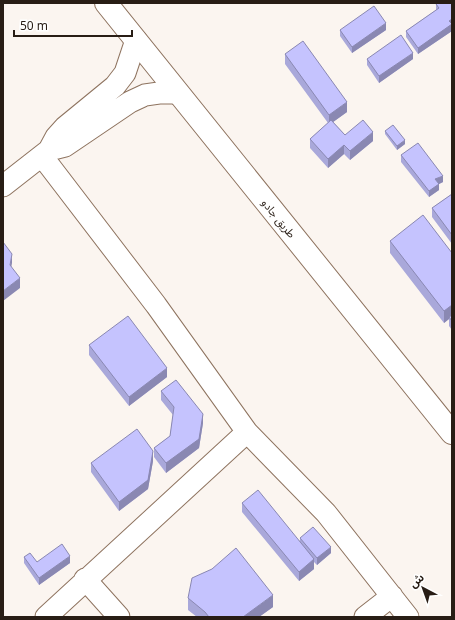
<svg xmlns="http://www.w3.org/2000/svg" width="455" height="620" font-family="'Noto Sans','Noto Sans Arabic',sans-serif">
<style>
.lines{fill:none;stroke-linecap:round;stroke-linejoin:round}
.minor-casing{stroke:#8e735f;stroke-width:23}
.highway-casing{stroke:#8e735f;stroke-width:24}
.minor{stroke:#fff;stroke-width:21}
.highway{stroke:#fff;stroke-width:22}
.wall{fill:#a9a8da}
.shaded-wall{fill:#8a88b2}
.building{fill:#c5c3fe;stroke:#8a88b2}
.labels{text-anchor:middle;dominant-baseline:central;stroke-width:3;stroke-linejoin:round;paint-order:stroke}
.street-label{font-size:11px;fill:#281d15;stroke:#fff}
</style>
<rect width="100%" height="100%" fill="#fbf5f0"/>
<g class="lines">
<defs>
<path id="minor" d="M49 150 65 146 130 102 145 95 159 93H178
M42 156 156 305 247 432 326 513 408 617
M3 186 49 150 56 137 65 127 115 86 125 73 136 40
M85 579 119 617
M46 617 247 432
M365 617 392 596"/>
<path id="highway" d="M106 3 452 433"/>
</defs>
<!-- minor casing -->
<use href="#minor" class="minor-casing"/>
<!-- highway casing -->
<use href="#highway" class="highway-casing"/>
<!-- minor -->
<use href="#minor" class="minor"/>
<!-- highway -->
<use href="#highway" class="highway"/>
</g>
<!-- wall -->
<path class="wall" d="M452 3V31L418 54 406 37V31L436 10V4Z
M340 30H386L352 53 340 36Z
M285 54 347 112 333 122 345 135 373 141 350 160 344 154 328 168 310 148V139L328 123 285 64Z
M367 59H413L379 83 367 65Z
M385 131 405 144 397 150 385 134Z
M401 155 443 182 439 184V190L429 197 401 162Z
M452 194V244L432 217V208Z
M390 241 452 253V330L449 326V319L444 323 390 253Z
M89 345 167 377 129 406 89 355Z
M161 391 203 423 199 448 166 473 154 457V448L170 436 173 415 161 400Z
M153 461 148 489 119 511 91 472V463Z
M242 503 300 541V538L331 553 317 565 314 562V569L299 581 242 512Z
M24 557 37 562 70 563 39 585 24 563Z
M188 598 273 607 259 617H197L188 610Z"/>
<!-- shaded-wall -->
<path class="shaded-wall" d="M452 19V31L418 54V48Z
M386 23V30L352 53V47Z
M413 53V59L379 83V76Z
M347 102V112L329 125V115Z
M373 132V141L350 160V151Z
M405 140V144L397 150V146Z
M344 145V154L328 168V159Z
M443 176V182L439 184V190L429 197V191L435 179Z
M12 254V263L10 274V265Z
M20 278V288L3 301V291Z
M452 305V317H449V319L444 323V311Z
M167 368V377L129 406V397Z
M203 414V423L199 448 166 473V463Z
M153 451V461L148 489 119 511V502Z
M331 547V553L317 565V558Z
M70 556V563L39 585V578Z
M314 559V569L299 581V572Z
M273 595V607L259 617H243Z"/>
<!-- building -->
<path class="building" d="M438 3H452V19L449 21 452 24 418 48 406 31 439 8 436 4Z
M374 6 386 23 352 47 340 30Z
M401 35 413 53 379 76 367 59Z
M303 41 347 102 329 115 285 54Z
M331 120 345 135 363 120 373 132 350 151 344 145 328 159 310 139Z
M393 125 405 140 397 146 385 131Z
M418 143 443 176 435 179 439 184 429 191 401 155Z
M452 194V235L432 208Z
M423 215 452 253V305L444 311 390 241Z
M3 242 12 254 10 265 20 278 3 291Z
M452 315V321L449 317Z
M128 316 167 368 129 397 89 345Z
M176 380 203 414 199 439 166 463 154 448 170 436 174 407 161 391Z
M137 429 153 451 148 480 119 502 91 463Z
M258 490 314 559 299 572 242 503Z
M313 527 331 547 317 558 300 538Z
M62 544 70 556 39 578 24 557 30 553 37 562Z
M236 548 273 595 243 617H209L205 612 188 598 192 578 212 569Z"/>
<g class="labels">
<!-- street labels -->
<g class="street-label">
<text transform="translate(279 218) rotate(51)">طريق جادو</text>
</g>
</g>
<!-- border -->
<rect width="455" height="620" fill="none" stroke="#281d15" stroke-width="8"/>
<!-- north arrow -->
<g transform="translate(423 588) rotate(319)" stroke="#ffffff" stroke-width="3" paint-order="stroke">
<path d="M0-3L7 15L0 10L-7 15Z" fill="#281d15"/>
<text y="-6" font-size="11" font-weight="bold" text-anchor="middle" fill="#281d15">ش</text>
</g>
<!-- scale -->
<path d="M14 30v6h118v-6" fill="none" stroke="#281d15" stroke-width="2"/>
<text x="20" y="30" font-size="12" fill="#281d15" stroke="#ffffff" stroke-width="3" paint-order="stroke">50 m</text>
</svg>
